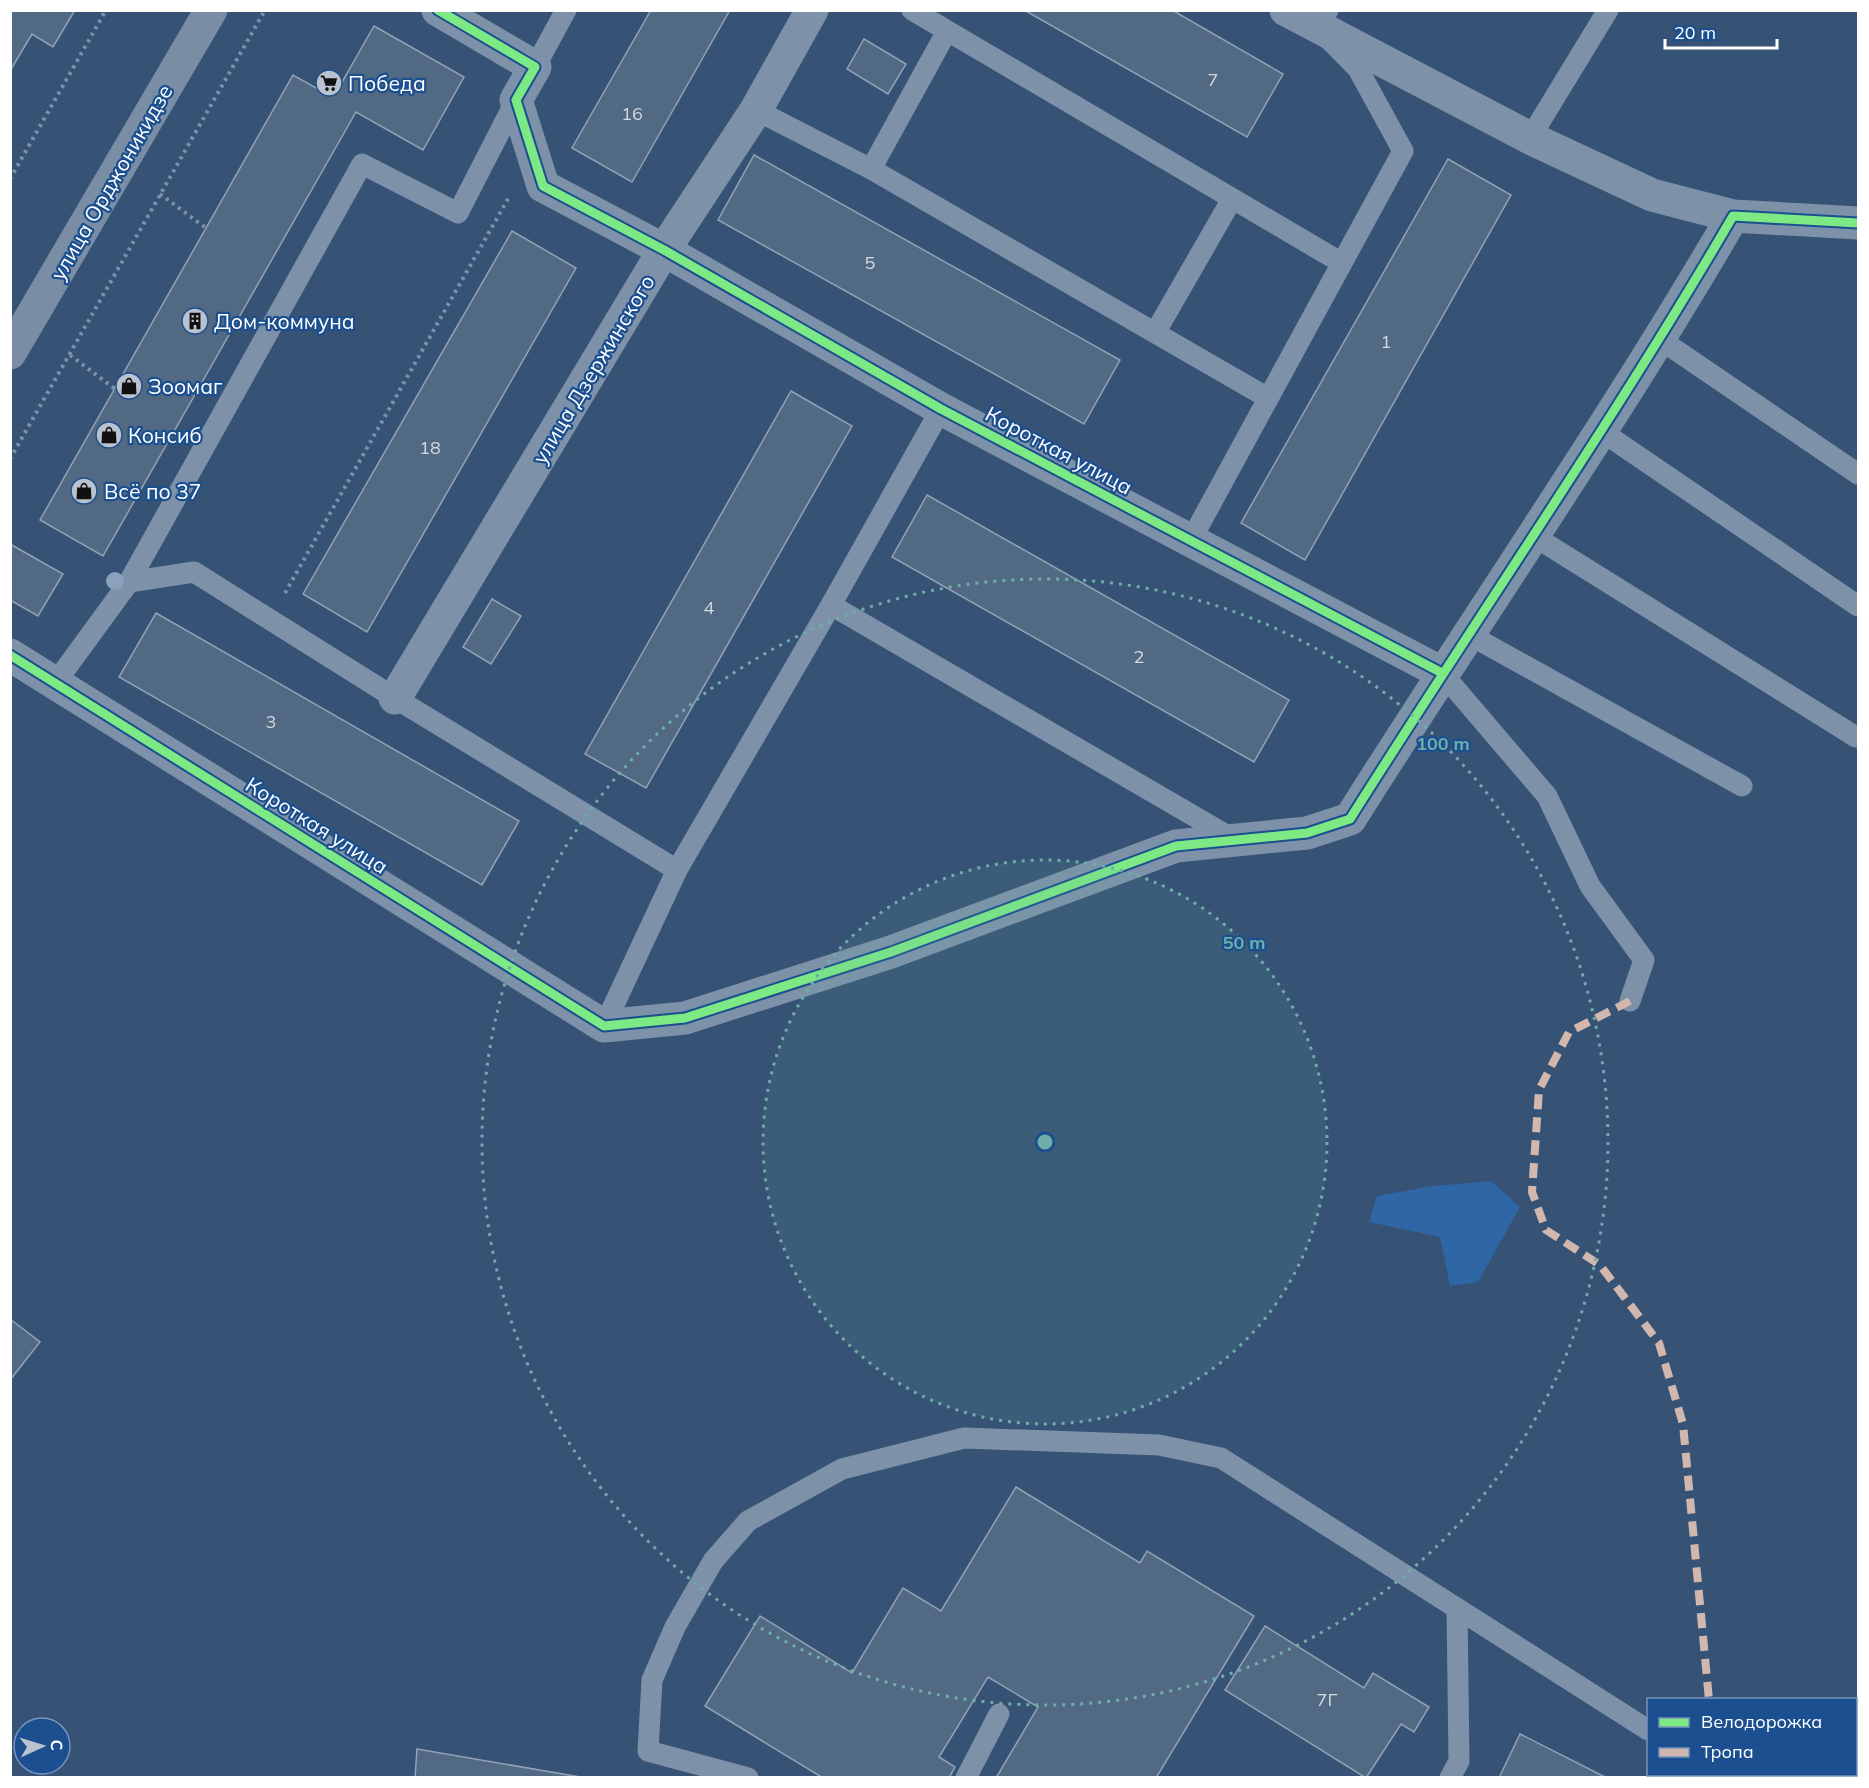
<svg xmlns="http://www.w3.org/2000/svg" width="1869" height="1788" font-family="Mulish,sans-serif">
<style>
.green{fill:#2f66a5}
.building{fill:#526984;stroke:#92a2b6;stroke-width:1.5}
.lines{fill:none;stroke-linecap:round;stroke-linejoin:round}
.path{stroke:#7d92a8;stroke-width:4;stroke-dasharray:3 4.5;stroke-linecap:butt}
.lane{stroke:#7d92a8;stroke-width:21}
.street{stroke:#7d92a8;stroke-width:33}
.secondary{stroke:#798da4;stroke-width:33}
.quiet{stroke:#d1b7ad;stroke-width:8;stroke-dasharray:15 8;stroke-linecap:butt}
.cycleway-casing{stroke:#1b4f8f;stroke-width:13}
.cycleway{stroke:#7ce984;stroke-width:9}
.tree{fill:#8aa2be}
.ring{fill:none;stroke:#6fada8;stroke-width:3;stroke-dasharray:3 6}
.labels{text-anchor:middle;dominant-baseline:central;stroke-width:4.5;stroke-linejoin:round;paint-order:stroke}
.number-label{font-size:18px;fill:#d4dae0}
.poi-label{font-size:21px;fill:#fff;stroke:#1b4f8f;text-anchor:start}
.street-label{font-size:21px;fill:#fff;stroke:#1b4f8f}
.centre{fill:#6fada8;stroke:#1b4f8f;stroke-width:3}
.ring-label{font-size:18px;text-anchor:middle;font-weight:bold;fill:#6fada8;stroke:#1b4f8f;stroke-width:4.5;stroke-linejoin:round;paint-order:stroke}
</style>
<rect width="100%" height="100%" fill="#365274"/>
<!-- green -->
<path class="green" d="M1491 1181 1520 1207 1478 1282 1450 1286 1440 1237 1369 1222 1377 1196 1433 1186Z"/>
<!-- building -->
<path class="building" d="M10 10H75L53 47 32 34 10 71Z
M651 10H730L632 182 572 148Z
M1024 10H1172L1283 74 1247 137Z
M374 26 464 77 423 150 356 112 103 556 40 520 293 75 316 88 325 72 342 82Z
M864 39 906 64 888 94 847 69Z
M754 155 1120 360 1084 424 718 220Z
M1448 159 1511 195 1305 560 1241 523Z
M512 231 576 268 367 632 303 594Z
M791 391 852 426 646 788 585 754Z
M927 495 1289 700 1254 762 892 557Z
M10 544 63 574 38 616 10 600Z
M492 599 521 616 491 664 463 647Z
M156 613 519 821 482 885 119 677Z
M10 1319 40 1342 10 1380Z
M1016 1487 1140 1563 1147 1551 1254 1616 1156 1778H996L1038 1707 988 1677 939 1757 955 1767 949 1778H823L705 1706 760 1616 852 1673 903 1588 941 1611Z
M1265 1626 1364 1688 1373 1673 1429 1707 1414 1732 1401 1724 1366 1778 1225 1690Z
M1520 1734 1607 1778H1499Z
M417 1749 586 1778H415Z"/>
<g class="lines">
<!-- path -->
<path class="path" d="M10 179 106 10
M160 194 206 228
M70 355 115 389
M10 459 265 10
M285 593 509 197"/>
<!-- lane -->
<path class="lane" d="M912 10 1342 263
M535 67 566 10
M756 110 871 169 1268 398
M1530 138 1608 10
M871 169 947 31
M1155 333 1232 199
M1661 340 1858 474
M1601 431 1858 606
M1532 535 1856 737
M1191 540 1403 151 1358 69 1317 27 1328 10
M129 582 362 164 458 213 516 100
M831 605 1235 840
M1468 634 1742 786
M1442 673 1547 796 1590 886 1644 960 1630 1001
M56 682 129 582 194 572 395 698 677 870
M604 1026 677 870 831 605 941 409
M1722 1774 1727 1778
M748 1778 648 1751 652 1680 675 1627 713 1561 748 1521 842 1469 964 1438 1159 1445 1221 1458 1648 1730
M966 1778 999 1714
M1450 1778 1459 1761 1457 1608"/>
<!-- street -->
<path class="street" d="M438 10 535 67 516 100 543 186 664 250 941 409 1442 673
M1286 10 1530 138 1652 195 1733 216
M10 655 604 1026 685 1018 891 952 1176 846 1307 833 1350 819C1477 617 1613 422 1733 216L1858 223
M395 698 664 250 756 110 812 10"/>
<!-- secondary -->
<path class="secondary" d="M10 353 211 10"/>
<!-- quiet -->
<path class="quiet" d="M1630 1001 1569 1032 1539 1090 1532 1192 1546 1230 1600 1265 1659 1343 1683 1424 1709 1700"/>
<defs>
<path id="cycleway" d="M438 10 535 67 516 100 543 186 664 250 941 409 1442 673
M10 655 604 1026 685 1018 891 952 1176 846 1307 833 1350 819C1477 617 1613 422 1733 216L1858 223"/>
</defs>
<!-- cycleway casing -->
<use href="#cycleway" class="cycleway-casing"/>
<!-- cycleway -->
<use href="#cycleway" class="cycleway"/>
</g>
<!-- trees -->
<circle class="tree" cx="115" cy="581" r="9"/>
<!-- distance rings -->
<circle cx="1045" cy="1142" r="282" fill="#6fada8" fill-opacity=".12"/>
<g class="ring">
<circle cx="1045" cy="1142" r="282"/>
<circle cx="1045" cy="1142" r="563"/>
</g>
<!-- icons -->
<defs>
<symbol id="supermarket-disc" viewBox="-11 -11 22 22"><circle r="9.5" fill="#b9c2ce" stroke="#1b4f8f"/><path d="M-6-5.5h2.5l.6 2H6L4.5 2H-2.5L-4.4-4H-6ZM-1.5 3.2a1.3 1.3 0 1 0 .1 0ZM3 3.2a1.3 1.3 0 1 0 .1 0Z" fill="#111"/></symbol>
<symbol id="building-disc" viewBox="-11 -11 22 22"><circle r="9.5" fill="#b9c2ce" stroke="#1b4f8f"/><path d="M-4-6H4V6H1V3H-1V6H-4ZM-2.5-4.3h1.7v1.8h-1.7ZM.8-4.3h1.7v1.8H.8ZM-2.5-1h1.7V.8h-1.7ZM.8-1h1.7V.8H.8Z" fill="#111"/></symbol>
<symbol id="shop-disc" viewBox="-11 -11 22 22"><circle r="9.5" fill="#b9c2ce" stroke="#1b4f8f"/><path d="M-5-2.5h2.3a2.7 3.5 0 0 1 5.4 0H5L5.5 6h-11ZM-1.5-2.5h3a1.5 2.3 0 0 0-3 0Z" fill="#111"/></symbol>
</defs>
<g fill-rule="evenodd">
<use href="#supermarket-disc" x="314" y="68" width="30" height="30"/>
<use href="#building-disc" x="180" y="306" width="30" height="30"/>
<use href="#shop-disc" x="114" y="371" width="30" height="30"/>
<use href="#shop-disc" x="94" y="420" width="30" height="30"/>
<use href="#shop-disc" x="69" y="476" width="30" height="30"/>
</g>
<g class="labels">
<!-- number labels -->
<g class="number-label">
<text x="1213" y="79">7</text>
<text x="632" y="113">16</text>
<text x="870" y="262">5</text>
<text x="1386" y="341">1</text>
<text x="430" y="447">18</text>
<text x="709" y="607">4</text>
<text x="1139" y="656">2</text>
<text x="271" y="721">3</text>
<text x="1327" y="1699">7Г</text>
</g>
<!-- poi labels -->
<g class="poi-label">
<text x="348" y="83">Победа</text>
<text x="214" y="321">Дом-коммуна</text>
<text x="148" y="386">Зоомаг</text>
<text x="128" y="435">Консиб</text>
<text x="104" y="491">Всё по 37</text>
</g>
<!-- street labels -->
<g class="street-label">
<text transform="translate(111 182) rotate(-60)">улица Орджоникидзе</text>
<text transform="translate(593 369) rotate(-59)">улица Дзержинского</text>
<text transform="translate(1059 450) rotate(28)">Короткая улица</text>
<text transform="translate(317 825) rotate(32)">Короткая улица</text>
</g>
</g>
<circle cx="1045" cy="1142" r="9" class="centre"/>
<g class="ring-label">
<text x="1443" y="750">100 m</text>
<text x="1244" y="949">50 m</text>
</g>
<!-- border -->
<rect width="1869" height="1788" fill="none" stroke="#ffffff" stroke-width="24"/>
<!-- legend -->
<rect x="1647" y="1698" width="210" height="78" fill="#1b4f8f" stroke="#7695bc" stroke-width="1.5"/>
<rect x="1659" y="1718" width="30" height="9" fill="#7ce984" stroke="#7695bc" stroke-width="1.5"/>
<text x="1701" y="1728" font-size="18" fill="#ffffff">Велодорожка</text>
<rect x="1659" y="1748" width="30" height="9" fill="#d1b7ad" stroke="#7695bc" stroke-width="1.5"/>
<text x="1701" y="1758" font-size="18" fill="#ffffff">Тропа</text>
<!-- north arrow -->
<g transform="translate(42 1746) rotate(86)"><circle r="28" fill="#1b4f8f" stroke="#7695bc" stroke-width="1.5"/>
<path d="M0-4.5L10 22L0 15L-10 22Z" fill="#b9c2ce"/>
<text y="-9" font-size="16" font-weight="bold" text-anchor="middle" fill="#ffffff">С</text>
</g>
<!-- scale -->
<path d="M1665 39v9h112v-9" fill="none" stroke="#ffffff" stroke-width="3"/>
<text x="1674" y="39" font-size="18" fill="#ffffff" stroke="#1b4f8f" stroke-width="4.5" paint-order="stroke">20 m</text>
</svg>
